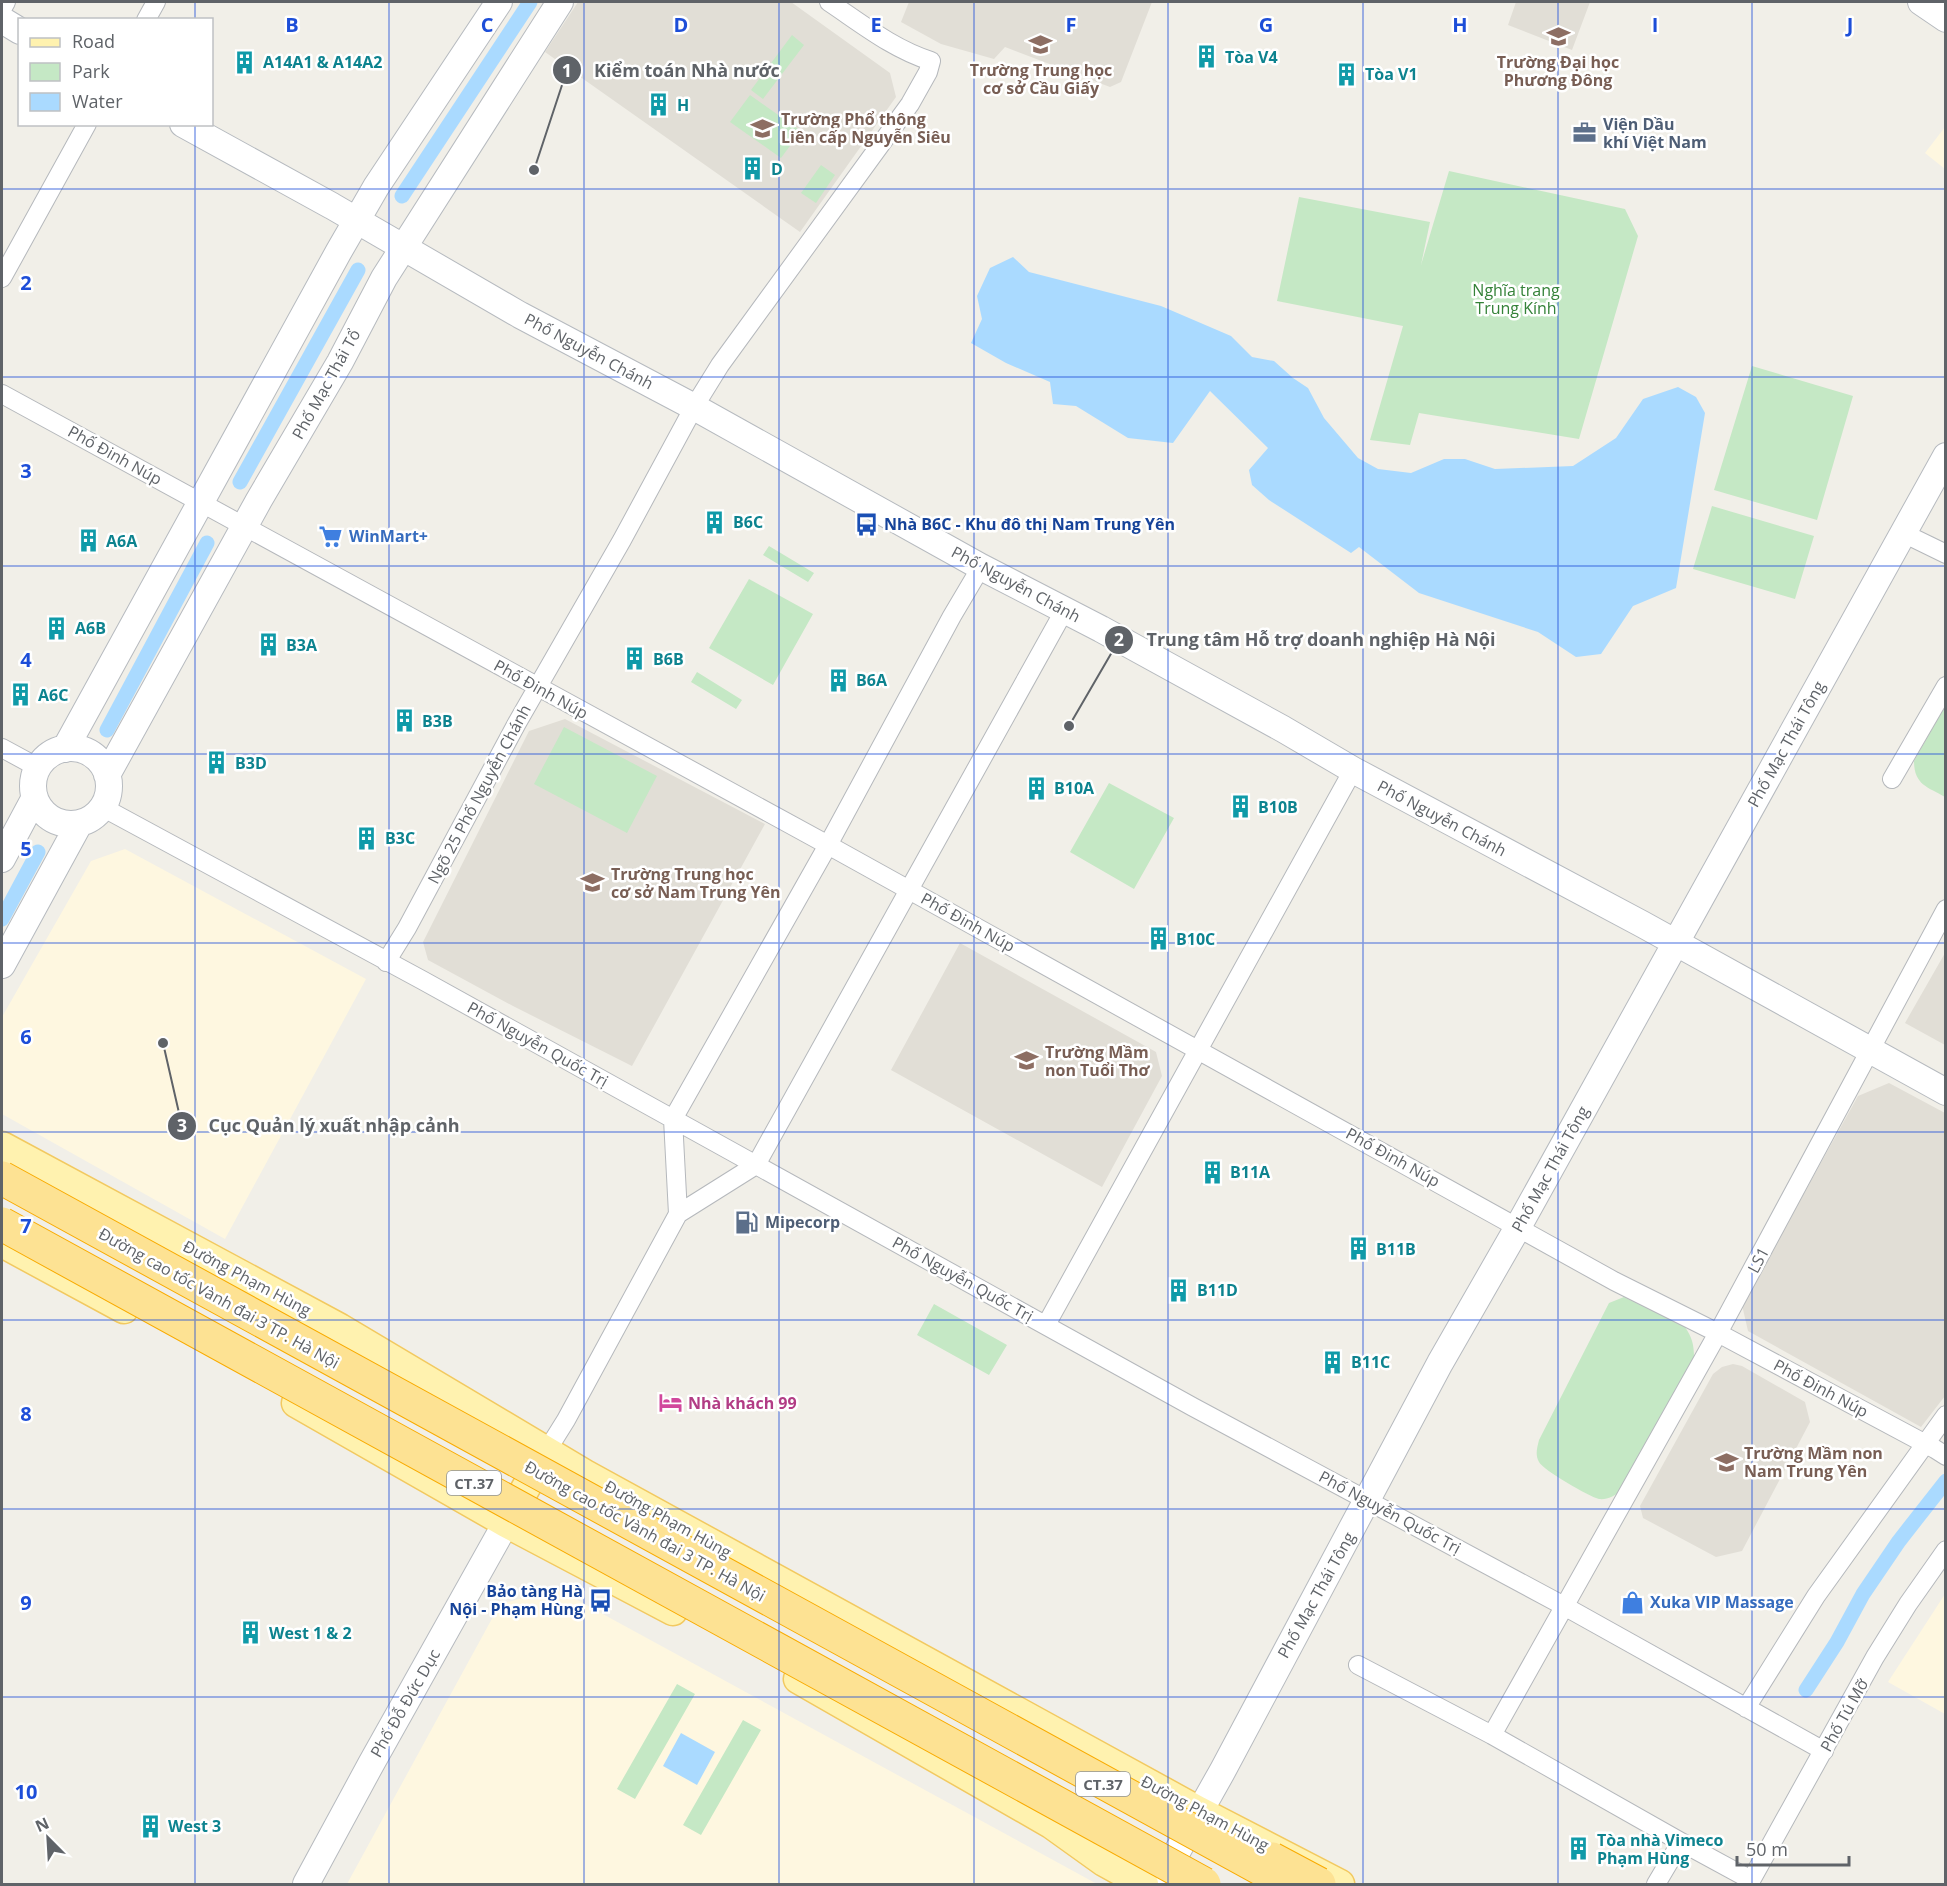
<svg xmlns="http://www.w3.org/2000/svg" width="1947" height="1886" font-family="'Open Sans',sans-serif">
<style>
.commercial{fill:#fef7e0}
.education{fill:#e1ded6}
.green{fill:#c5e8c5}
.water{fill:#aadaff}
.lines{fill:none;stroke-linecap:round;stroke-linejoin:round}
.canal{stroke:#aadaff;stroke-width:15}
.street-casing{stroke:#b5b8bc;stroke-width:20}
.secondary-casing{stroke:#b6babf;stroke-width:28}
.primary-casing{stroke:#f2c960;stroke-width:31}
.street{stroke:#fff;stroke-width:18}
.secondary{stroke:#fff;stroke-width:26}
.primary{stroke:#fff2af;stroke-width:28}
.highway-bridge-casing{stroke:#f9ab00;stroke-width:35;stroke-linecap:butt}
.highway-bridge{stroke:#fde293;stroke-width:33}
.grid{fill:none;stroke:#1d4ed8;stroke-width:1.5;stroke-opacity:0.55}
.labels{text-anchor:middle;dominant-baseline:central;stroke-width:5;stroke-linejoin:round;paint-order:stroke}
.shield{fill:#fff;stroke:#8f9295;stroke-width:1.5}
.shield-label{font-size:15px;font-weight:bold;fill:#5f6368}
.culture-label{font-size:16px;font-weight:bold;fill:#0d838f;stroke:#fff;text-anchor:start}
.education-label{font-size:16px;font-weight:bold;fill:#785e54;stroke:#fff;text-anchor:start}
.service-label{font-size:16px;font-weight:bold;fill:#4e5e75;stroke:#fff;text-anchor:start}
.park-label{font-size:16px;fill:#348238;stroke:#fff}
.street-label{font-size:16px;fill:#5f6368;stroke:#fff}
.transit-label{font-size:16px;font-weight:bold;fill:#164399;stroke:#fff;text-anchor:start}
.shop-label{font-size:16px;font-weight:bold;fill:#366cbe;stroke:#fff;text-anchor:start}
.hotel-label{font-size:16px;font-weight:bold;fill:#b23c85;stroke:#fff;text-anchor:start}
.grid-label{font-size:20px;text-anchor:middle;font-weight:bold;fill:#1d4ed8;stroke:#fff;stroke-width:5;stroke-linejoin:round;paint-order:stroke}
.leader{fill:none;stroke:#5f6368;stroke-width:2}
.callout-dot{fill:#5f6368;stroke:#fff;stroke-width:2}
.mark-label{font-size:18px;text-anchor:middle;font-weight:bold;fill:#fff}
.callout-label{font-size:18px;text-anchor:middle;font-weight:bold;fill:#5f6368;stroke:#fff;stroke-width:5;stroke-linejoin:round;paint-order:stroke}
</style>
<rect width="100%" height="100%" fill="#f1efe8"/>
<!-- commercial -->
<path class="commercial" d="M1945 127V169L1925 153Z
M125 849 366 979 225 1239 2 1114V1017L91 861Z
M557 1589 1097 1884H347L500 1604Z
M1945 1594V1714L1888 1682Z"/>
<!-- education -->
<path class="education" d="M578 2H791L890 73 896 97 800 232 545 52Z
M909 2H1152L1121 82 1110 87 1005 47 994 59 941 44 901 22Z
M1516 2H1590L1572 50 1508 25Z
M565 719 765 824 632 1066 513 1006 428 960 423 942 529 731Z
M960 943 1156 1052 1162 1076 1102 1187 891 1070Z
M1945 953V1045L1905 1023Z
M1889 1083 1945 1113V1396L1921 1427 1748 1331 1742 1305 1858 1096Z
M1733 1364 1742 1366 1805 1402 1810 1422 1742 1551 1716 1557 1643 1518 1640 1506 1713 1374 1722 1367Z"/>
<!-- green -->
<path class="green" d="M792 35 804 45 763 99 751 90Z
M750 95 801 131 781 158 730 122Z
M821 165 835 175 816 203 801 193Z
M1449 171 1625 209 1638 236 1579 439 1419 413 1410 445 1370 440 1403 326 1277 301 1299 197 1430 222 1421 265Z
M1752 366 1853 396 1817 520 1714 490Z
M1712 506 1814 536 1795 599 1693 569Z
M769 546 814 573 808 582 763 555Z
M749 579 813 614 773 685 709 648Z
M697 672 742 700 736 709 691 682Z
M1945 706V797C1928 787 1914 785 1914 761Z
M564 727 657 776 627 833 534 784Z
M1109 783 1174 818 1134 889 1070 852Z
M1624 1297 1685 1327C1692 1337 1694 1345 1694 1357L1620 1491C1615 1496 1607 1500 1599 1499 1590 1497 1543 1470 1539 1462 1535 1455 1537 1448 1539 1440L1609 1303Z
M934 1304 1007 1345 989 1375 917 1335Z
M677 1684 695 1694 635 1799 617 1789Z
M743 1720 761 1730 701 1835 683 1825Z"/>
<!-- water -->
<path class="water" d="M1013 257 1029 272 1161 306 1231 336 1252 357 1274 361 1293 378 1308 388 1324 418 1358 458 1378 469 1411 473 1444 459H1465L1495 469 1573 466 1616 438 1643 399 1678 387 1696 397 1705 413 1676 588 1633 606 1601 654 1576 657 1538 632 1419 593 1359 547 1351 553 1269 500 1252 485 1249 470 1268 448 1210 391 1173 443 1128 438 1076 406 1053 404 1050 382 1006 363 971 343 982 319 977 296 990 268Z
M681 1733 715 1752 697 1785 663 1766Z"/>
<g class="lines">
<!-- canal -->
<path class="canal" d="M402 196 530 2
M240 482 358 270
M107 730 207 543
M2 919 38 852
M1806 1690 1837 1642 1863 1594 1899 1541 1946 1481"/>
<defs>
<path id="street" d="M2 9 6 2
M146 20 156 2
M2 278 87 124
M2 394 828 845 1614 1281 1718 1333 1935 1449 1946 1456
M1903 533 1946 554
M2 748 37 767
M1892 779 1946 686
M102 807 422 980 1193 1407 1564 1606 1824 1751
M386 962 407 928 517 723 622 540 694 407 720 365 910 104 928 72 931 61C893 49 862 24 829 2
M678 1214 673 1119 828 845 952 616 981 567
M1046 1325 1353 770
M546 1452 566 1420 678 1214 756 1165 1064 611
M1358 1665 1492 1735 1681 1842 1751 1880
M1746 1708 1816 1596 1946 1415
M1492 1735 1718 1333 1946 909
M1656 1884 1681 1842
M1749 1884 1875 1657 1908 1604 1946 1550"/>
<path id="secondary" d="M1921 2 1946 19
M2 20 20 31
M183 124 332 206 520 315 694 407 981 567 1101 629 1283 729 1353 770 1642 924 1946 1092
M33 786a38 38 0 1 1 76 0a38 38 0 1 1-76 0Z
M65 749 339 251 376 187 499 2
M107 775 259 500 340 362 384 278 560 2
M2 859 34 799
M2 965 79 824
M306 1884 371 1764 506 1523
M1159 1884 1223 1770 1440 1363 1518 1227 1946 456"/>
<path id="primary" d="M2 1146 340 1328 585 1474 1199 1811 1340 1884
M2 1243 124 1309
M296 1403 506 1523 673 1611
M506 1523 546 1452
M798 1679 1051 1824 1104 1862 1144 1884"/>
</defs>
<!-- street casing -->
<use href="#street" class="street-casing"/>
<!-- secondary casing -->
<use href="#secondary" class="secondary-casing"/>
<!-- primary casing -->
<use href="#primary" class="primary-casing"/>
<!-- street -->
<use href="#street" class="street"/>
<!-- secondary -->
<use href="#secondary" class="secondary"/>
<!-- primary -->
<use href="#primary" class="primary"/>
<defs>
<path id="highway-bridge" d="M2 1178 1289 1884
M2 1224 1204 1884
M1272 1859 1319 1884"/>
</defs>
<!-- highway-bridge casing -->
<use href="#highway-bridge" class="highway-bridge-casing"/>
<!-- highway-bridge -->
<use href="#highway-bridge" class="highway-bridge"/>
</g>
<!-- grid -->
<path class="grid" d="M195 2V20M389 2V1884M584 2V1884M779 2V1884M974 2V1884M1168 2V1884M1363 2V1884M1558 2V1884M1752 2V1884M195 124V1884M2 189H1946M2 377H1946M2 566H1946M2 754H1946M2 943H1946M2 1132H1946M2 1320H1946M2 1509H1946M2 1697H1946"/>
<!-- icons -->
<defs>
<symbol id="university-bare" viewBox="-9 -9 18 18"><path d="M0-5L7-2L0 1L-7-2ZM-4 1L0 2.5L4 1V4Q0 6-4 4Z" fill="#8d6e63" stroke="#fff" stroke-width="2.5" paint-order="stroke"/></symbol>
<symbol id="school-bare" viewBox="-9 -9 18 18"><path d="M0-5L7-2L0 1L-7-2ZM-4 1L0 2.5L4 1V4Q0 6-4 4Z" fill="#8d6e63" stroke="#fff" stroke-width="2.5" paint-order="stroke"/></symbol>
<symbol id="building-bare" viewBox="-9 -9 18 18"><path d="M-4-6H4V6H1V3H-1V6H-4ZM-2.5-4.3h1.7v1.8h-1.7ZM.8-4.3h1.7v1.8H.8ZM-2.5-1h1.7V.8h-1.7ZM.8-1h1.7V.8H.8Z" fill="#0f9aa8" stroke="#fff" stroke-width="2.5" paint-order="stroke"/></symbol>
<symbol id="office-bare" viewBox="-9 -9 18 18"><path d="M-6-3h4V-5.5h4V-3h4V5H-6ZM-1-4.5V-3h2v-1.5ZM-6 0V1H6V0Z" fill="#5c6f8a" stroke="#fff" stroke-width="2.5" paint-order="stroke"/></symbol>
<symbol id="bus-bare" viewBox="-9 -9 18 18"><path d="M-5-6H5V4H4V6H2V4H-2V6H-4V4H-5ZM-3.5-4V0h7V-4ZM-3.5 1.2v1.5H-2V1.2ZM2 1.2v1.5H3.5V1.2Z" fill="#1a4fb4" stroke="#fff" stroke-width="2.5" paint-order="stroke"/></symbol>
<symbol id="supermarket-bare" viewBox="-9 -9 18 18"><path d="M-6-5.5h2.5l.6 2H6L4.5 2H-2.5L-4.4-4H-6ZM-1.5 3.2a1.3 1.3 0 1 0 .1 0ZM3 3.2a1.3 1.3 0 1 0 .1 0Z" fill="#3f7fe0" stroke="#fff" stroke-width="2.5" paint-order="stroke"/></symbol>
<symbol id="fuel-bare" viewBox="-9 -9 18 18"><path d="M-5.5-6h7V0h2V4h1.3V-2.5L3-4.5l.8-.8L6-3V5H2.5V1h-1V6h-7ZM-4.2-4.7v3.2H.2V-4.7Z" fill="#5c6f8a" stroke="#fff" stroke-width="2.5" paint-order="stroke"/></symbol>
<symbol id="hotel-bare" viewBox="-9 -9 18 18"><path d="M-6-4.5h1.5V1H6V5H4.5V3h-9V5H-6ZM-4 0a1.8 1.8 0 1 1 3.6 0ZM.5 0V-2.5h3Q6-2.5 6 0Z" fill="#d1479c" stroke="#fff" stroke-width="2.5" paint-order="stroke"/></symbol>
<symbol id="shop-bare" viewBox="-9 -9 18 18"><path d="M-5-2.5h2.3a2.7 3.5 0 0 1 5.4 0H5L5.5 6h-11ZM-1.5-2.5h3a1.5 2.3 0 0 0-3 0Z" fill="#3f7fe0" stroke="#fff" stroke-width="2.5" paint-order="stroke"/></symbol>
</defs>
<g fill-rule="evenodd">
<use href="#university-bare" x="1542" y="20" width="33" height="33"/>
<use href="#school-bare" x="1024" y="28" width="33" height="33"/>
<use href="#building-bare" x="1190" y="40" width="33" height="33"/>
<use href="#building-bare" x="228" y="46" width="33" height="33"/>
<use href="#building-bare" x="1330" y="58" width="33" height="33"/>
<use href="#building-bare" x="642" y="88" width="33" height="33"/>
<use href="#school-bare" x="746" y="112" width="33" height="33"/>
<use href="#office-bare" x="1568" y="116" width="33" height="33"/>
<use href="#building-bare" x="736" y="152" width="33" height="33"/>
<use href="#building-bare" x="698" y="506" width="33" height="33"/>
<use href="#bus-bare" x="850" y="508" width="33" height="33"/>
<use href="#supermarket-bare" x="314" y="520" width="33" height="33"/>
<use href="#building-bare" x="72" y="524" width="33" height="33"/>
<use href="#building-bare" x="40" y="612" width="33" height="33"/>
<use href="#building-bare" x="252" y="628" width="33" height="33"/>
<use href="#building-bare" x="618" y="642" width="33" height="33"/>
<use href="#building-bare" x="822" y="664" width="33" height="33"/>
<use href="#building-bare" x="4" y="678" width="33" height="33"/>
<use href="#building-bare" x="388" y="704" width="33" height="33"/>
<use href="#building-bare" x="200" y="746" width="33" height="33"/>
<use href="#building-bare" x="1020" y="772" width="33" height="33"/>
<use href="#building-bare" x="1224" y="790" width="33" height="33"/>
<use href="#building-bare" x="350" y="822" width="33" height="33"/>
<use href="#school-bare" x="576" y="866" width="33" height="33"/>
<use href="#building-bare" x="1142" y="922" width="33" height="33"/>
<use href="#school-bare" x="1010" y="1044" width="33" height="33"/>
<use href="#building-bare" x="1196" y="1156" width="33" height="33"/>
<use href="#fuel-bare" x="730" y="1206" width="33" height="33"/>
<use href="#building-bare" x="1342" y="1232" width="33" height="33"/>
<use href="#building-bare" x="1162" y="1274" width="33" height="33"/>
<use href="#building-bare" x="1316" y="1346" width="33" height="33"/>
<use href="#hotel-bare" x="654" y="1386" width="33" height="33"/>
<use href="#school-bare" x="1710" y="1446" width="33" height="33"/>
<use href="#bus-bare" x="584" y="1584" width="33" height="33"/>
<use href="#shop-bare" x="1616" y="1586" width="33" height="33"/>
<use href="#building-bare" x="234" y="1616" width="33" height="33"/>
<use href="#building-bare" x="134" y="1810" width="33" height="33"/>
<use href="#building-bare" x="1562" y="1832" width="33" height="33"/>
</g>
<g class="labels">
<!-- shield labels -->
<g class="shield">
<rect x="447" y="1471" width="54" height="24" rx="4.5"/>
<rect x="1076" y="1772" width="54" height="24" rx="4.5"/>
</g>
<g class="shield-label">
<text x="474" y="1483">CT.37</text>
<text x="1103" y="1784">CT.37</text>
</g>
<!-- culture labels -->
<g class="culture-label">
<text x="1225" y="57">Tòa V4</text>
<text x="263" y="62">A14A1 &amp; A14A2</text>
<text x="1365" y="74">Tòa V1</text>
<text x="677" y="105">H</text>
<text x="771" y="169">D</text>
<text x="733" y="522">B6C</text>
<text x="106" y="541">A6A</text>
<text x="75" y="628">A6B</text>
<text x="286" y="645">B3A</text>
<text x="653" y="659">B6B</text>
<text x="856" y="680">B6A</text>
<text x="38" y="695">A6C</text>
<text x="422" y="721">B3B</text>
<text x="235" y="763">B3D</text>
<text x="1054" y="788">B10A</text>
<text x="1258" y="807">B10B</text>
<text x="385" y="838">B3C</text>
<text x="1176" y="939">B10C</text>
<text x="1230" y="1172">B11A</text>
<text x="1376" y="1249">B11B</text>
<text x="1197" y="1290">B11D</text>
<text x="1351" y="1362">B11C</text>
<text x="269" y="1633">West 1 &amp; 2</text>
<text x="168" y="1826">West 3</text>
<text x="1597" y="1840">Tòa nhà Vimeco<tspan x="1597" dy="18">Phạm Hùng</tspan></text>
</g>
<!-- education labels -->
<g class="education-label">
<text x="1558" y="62" text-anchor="middle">Trường Đại học<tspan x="1558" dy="18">Phương Đông</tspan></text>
<text x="1041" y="70" text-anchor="middle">Trường Trung học<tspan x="1041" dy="18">cơ sở Cầu Giấy</tspan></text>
<text x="781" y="119">Trường Phổ thông<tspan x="781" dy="18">Liên cấp Nguyễn Siêu</tspan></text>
<text x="611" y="874">Trường Trung học<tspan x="611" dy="18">cơ sở Nam Trung Yên</tspan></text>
<text x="1045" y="1052">Trường Mầm<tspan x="1045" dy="18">non Tuổi Thơ</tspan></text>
<text x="1744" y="1453">Trường Mầm non<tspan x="1744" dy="18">Nam Trung Yên</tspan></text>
</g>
<!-- service labels -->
<g class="service-label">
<text x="1603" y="124">Viện Dầu<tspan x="1603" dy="18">khí Việt Nam</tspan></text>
<text x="765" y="1222">Mipecorp</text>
</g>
<!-- park labels -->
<g class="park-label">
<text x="1516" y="290">Nghĩa trang<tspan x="1516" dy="18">Trung Kính</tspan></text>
</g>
<!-- street labels -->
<g class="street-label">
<text transform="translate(589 351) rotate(28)">Phố Nguyễn Chánh</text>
<text transform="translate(326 384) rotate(-61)">Phố Mạc Thái Tổ</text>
<text transform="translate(115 455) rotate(29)">Phố Đinh Núp</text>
<text transform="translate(1016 584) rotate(28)">Phố Nguyễn Chánh</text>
<text transform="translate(541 689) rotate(29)">Phố Đinh Núp</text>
<text transform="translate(1786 744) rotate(-61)">Phố Mạc Thái Tông</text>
<text transform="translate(479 794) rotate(-62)">Ngõ 25 Phố Nguyễn Chánh</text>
<text transform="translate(1442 818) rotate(28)">Phố Nguyễn Chánh</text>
<text transform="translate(968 922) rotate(29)">Phố Đinh Núp</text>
<text transform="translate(538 1044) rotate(29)">Phố Nguyễn Quốc Trị</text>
<text transform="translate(1393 1157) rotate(29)">Phố Đinh Núp</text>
<text transform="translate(1550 1169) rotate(-61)">Phố Mạc Thái Tông</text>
<text transform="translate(1758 1260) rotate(-62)">LS1</text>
<text transform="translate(247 1278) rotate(28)">Đường Phạm Hùng</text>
<text transform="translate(963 1279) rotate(29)">Phố Nguyễn Quốc Trị</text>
<text transform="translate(219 1298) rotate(29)">Đường cao tốc Vành đai 3 TP. Hà Nội</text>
<text transform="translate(1821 1388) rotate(28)">Phố Đinh Núp</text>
<text transform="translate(1390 1512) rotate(28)">Phố Nguyễn Quốc Trị</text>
<text transform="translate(668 1519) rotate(29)">Đường Phạm Hùng</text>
<text transform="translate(645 1531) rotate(29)">Đường cao tốc Vành đai 3 TP. Hà Nội</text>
<text transform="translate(1316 1595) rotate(-61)">Phố Mạc Thái Tông</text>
<text transform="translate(405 1703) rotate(-60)">Phố Đỗ Đức Dục</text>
<text transform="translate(1844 1715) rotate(-61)">Phố Tú Mỡ</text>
<text transform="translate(1205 1813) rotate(28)">Đường Phạm Hùng</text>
</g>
<!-- transit labels -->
<g class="transit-label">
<text x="884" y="524">Nhà B6C - Khu đô thị Nam Trung Yên</text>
<text x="583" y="1591" text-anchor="end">Bảo tàng Hà<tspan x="583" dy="18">Nội - Phạm Hùng</tspan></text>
</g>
<!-- shop labels -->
<g class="shop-label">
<text x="349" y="536">WinMart+</text>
<text x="1650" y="1602">Xuka VIP Massage</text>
</g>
<!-- hotel labels -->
<g class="hotel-label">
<text x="688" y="1403">Nhà khách 99</text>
</g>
</g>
<g class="grid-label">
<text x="292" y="32">B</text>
<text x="487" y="32">C</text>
<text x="681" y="32">D</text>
<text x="876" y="32">E</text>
<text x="1071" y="32">F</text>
<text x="1266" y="32">G</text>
<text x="1460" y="32">H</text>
<text x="1655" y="32">I</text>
<text x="1850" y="32">J</text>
<text x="26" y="290">2</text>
<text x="26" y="478">3</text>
<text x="26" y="667">4</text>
<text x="26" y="856">5</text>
<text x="26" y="1044">6</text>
<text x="26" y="1233">7</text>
<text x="26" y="1421">8</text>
<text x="26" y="1610">9</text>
<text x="26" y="1799">10</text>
</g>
<!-- callouts -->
<path class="leader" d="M534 170L567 70M1069 726L1119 640M163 1043L182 1126"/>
<g class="callout-dot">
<circle cx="534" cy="170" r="6"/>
<circle cx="1069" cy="726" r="6"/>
<circle cx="163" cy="1043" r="6"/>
<circle cx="567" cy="70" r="15"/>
<circle cx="1119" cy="640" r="15"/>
<circle cx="182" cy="1126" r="15"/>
</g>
<g class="mark-label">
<text x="567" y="77">1</text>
<text x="1119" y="646">2</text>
<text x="182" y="1132">3</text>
</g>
<g class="callout-label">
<text x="687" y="77">Kiểm toán Nhà nước</text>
<text x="1321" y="646">Trung tâm Hỗ trợ doanh nghiệp Hà Nội</text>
<text x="334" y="1132">Cục Quản lý xuất nhập cảnh</text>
</g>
<!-- border -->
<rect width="1947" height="1886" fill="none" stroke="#5f6368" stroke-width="6"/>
<!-- legend -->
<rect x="18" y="18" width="195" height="108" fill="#ffffff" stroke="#bfc1c3" stroke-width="1.5"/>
<rect x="30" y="38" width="30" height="9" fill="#fff2af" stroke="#bfc1c3" stroke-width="1.5"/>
<text x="72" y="48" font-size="18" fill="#5f6368">Road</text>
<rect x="30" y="63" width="30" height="18" fill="#c5e8c5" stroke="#bfc1c3" stroke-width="1.5"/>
<text x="72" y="78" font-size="18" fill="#5f6368">Park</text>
<rect x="30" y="93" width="30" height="18" fill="#aadaff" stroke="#bfc1c3" stroke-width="1.5"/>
<text x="72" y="108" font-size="18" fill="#5f6368">Water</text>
<!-- north arrow -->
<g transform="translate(48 1838) rotate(336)" stroke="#ffffff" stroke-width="4.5" paint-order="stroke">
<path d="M0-4.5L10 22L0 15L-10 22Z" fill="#5f6368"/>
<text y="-9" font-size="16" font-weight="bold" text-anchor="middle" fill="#5f6368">N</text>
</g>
<!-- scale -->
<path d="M1737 1856v9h112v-9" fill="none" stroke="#5f6368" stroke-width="3"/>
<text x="1746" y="1856" font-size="18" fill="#5f6368" stroke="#ffffff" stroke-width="4.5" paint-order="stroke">50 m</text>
</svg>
